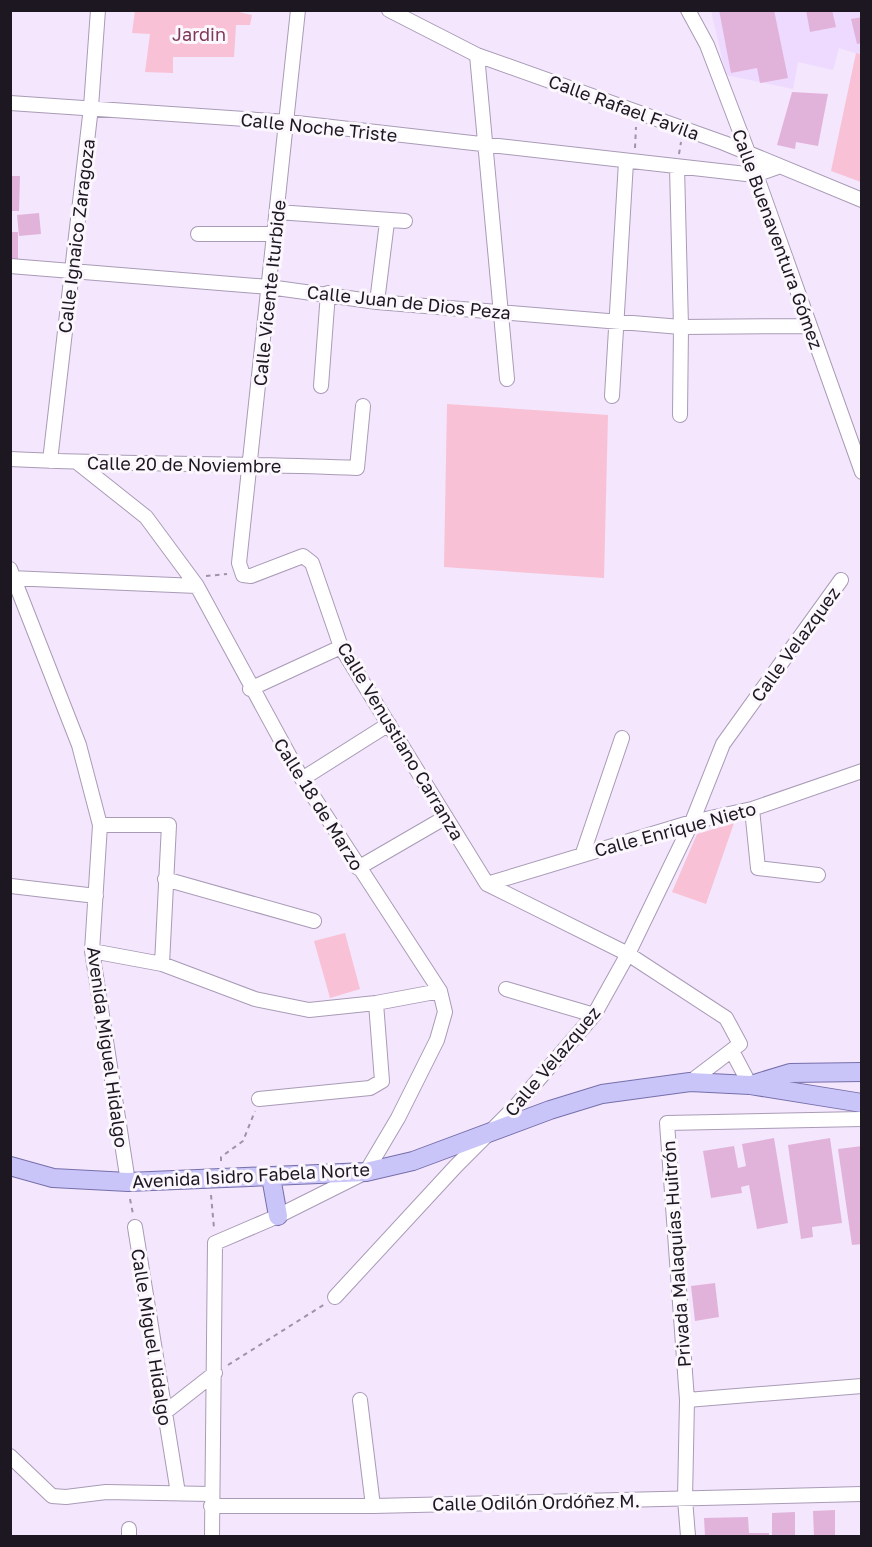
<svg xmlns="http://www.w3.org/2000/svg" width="872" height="1547" font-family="'Golos Text',sans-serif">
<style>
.built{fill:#eedafe}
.green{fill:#f9c1d5}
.building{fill:#e2b3da}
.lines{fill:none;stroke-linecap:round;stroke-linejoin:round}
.minor-casing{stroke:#a99bb6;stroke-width:16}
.major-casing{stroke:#766faa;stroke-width:20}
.path{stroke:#9e94a6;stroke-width:2;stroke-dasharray:4.5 4.5;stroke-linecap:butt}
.minor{stroke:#fff;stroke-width:14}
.major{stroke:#cac5f8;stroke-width:18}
.labels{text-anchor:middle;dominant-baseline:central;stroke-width:6;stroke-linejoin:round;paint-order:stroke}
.park-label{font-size:18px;fill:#7f3958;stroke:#fbf7fd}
.street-label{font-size:18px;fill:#1c1721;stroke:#fbf7fd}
</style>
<rect width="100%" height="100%" fill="#f3e6fd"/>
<!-- built -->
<path class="built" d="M711 11H861V55L839 48 833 70 798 62 793 89 726 75Z"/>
<!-- green -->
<path class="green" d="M230 10 252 15 250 25H236L234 57H173V73L145 72 150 34 132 33 135 11Z
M856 53 862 55 861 182 831 171Z
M447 404 608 415 604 578 444 567Z
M734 823 706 904 672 892 697 834Z
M345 933 360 989 330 998 314 941Z"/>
<!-- building -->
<path class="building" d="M719 10H774L788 78 760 83 757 68 731 73Z
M806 10H832L836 27 810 32Z
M862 17V43L857 44 851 19Z
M792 92 828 94 818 146 796 142 795 149 777 145Z
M10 176H20L19 211H10Z
M39 213 41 234 19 236 17 215Z
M10 232H18V261H10Z
M774 1138 788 1223 757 1229 749 1185 741 1187 742 1193 711 1198 703 1151 734 1146 738 1168 746 1166 742 1144Z
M830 1138 842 1223 812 1227 813 1237 801 1239 788 1145Z
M862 1146V1244L852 1245 838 1149Z
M715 1283 719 1317 695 1321 691 1286Z
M835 1510V1536H814L813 1511Z
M795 1512V1536H772V1513Z
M748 1517 749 1533H769V1536H705L704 1518Z"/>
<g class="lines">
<defs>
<path id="minor" d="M298 10 239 563 243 575 251 576 303 556 312 563 341 647 487 884
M389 10 477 55 724 143 862 200
M688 10 707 45 749 155 862 472
M477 55 507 379
M10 103 288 122 755 175 778 167
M677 167 681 327 680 415
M277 212 405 221
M198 234H272
M10 266 269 287 377 302 681 327 809 326
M377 302 387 222
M321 386 328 293
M612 396 626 162
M10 459C126 465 241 463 357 468L363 406
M50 461 91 107 98 10
M78 463 146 517 197 586 302 779 440 991 445 1012 437 1040 398 1118 366 1172 278 1216 215 1243 212 1536
M10 569 79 745 100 825 92 951 128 1182
M10 578 197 586
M250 689 341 647
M302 779 389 724
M752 809 758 868 818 875
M100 825H169L162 964
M583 853 622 738
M358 868 446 817
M165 879 314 921
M487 884 692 822 752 809 862 771
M487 884 628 954 726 1018 740 1044 690 1082
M11 886 96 896
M92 951 162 964 255 999 309 1010 376 1003 440 991
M506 989 594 1015
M732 1051 750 1085
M259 1099 370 1088 382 1081 376 1003
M135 1227 178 1493
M335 1297 456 1166 514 1108 594 1015 628 954 692 822 723 744 841 580
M360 1400 373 1506
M687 1400 862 1386
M164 1413 215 1373
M10 1456 52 1496 66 1497 106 1492 210 1494
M211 1506H373L862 1494
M129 1536V1529
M688 1536 685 1499 687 1400 667 1123 862 1119"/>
<path id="major" d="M754 1084 790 1073 862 1072
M10 1166 53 1178 128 1182 366 1172 413 1161 550 1110 602 1094 690 1082 750 1085 862 1103
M271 1177 278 1216"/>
</defs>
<!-- minor casing -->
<use href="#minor" class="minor-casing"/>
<!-- major casing -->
<use href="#major" class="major-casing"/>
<!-- path -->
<path class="path" d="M635 148 636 127
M679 154 681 142
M206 576 227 574
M221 1161V1157L243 1141 255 1111
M211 1195 214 1228
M130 1199 133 1214
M228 1365 325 1304"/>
<!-- minor -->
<use href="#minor" class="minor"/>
<!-- major -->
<use href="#major" class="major"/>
</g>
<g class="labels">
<!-- park labels -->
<g class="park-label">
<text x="199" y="34">Jardin</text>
</g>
<!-- street labels -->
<g class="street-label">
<text transform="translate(624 107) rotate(20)">Calle Rafael Favila</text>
<text transform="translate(319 127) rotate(6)">Calle Noche Triste</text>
<text transform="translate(76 236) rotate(-83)">Calle Ignaico Zaragoza</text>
<text transform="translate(778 239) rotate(70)">Calle Buenaventura Gómez</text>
<text transform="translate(269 293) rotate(-84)">Calle Vicente Iturbide</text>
<text transform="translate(409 302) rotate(6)">Calle Juan de Dios Peza</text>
<text transform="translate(184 464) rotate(1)">Calle 20 de Noviembre</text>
<text transform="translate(795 644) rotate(-54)">Calle Velazquez</text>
<text transform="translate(401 741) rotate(59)">Calle Venustiano Carranza</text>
<text transform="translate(319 804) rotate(58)">Calle 18 de Marzo</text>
<text transform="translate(675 829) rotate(-15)">Calle Enrique Nieto</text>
<text transform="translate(108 1047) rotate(82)">Avenida Miguel Hidalgo</text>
<text transform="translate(552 1061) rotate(-50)">Calle Velazquez</text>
<text transform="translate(251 1175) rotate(-3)">Avenida Isidro Fabela Norte</text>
<text transform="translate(676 1254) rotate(-94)">Privada Malaquías Huitrón</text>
<text transform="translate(152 1337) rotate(81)">Calle Miguel Hidalgo</text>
<text transform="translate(536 1502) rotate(-1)">Calle Odilón Ordóñez M.</text>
</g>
</g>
<!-- border -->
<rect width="872" height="1547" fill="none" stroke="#1c1721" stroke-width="24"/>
</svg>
